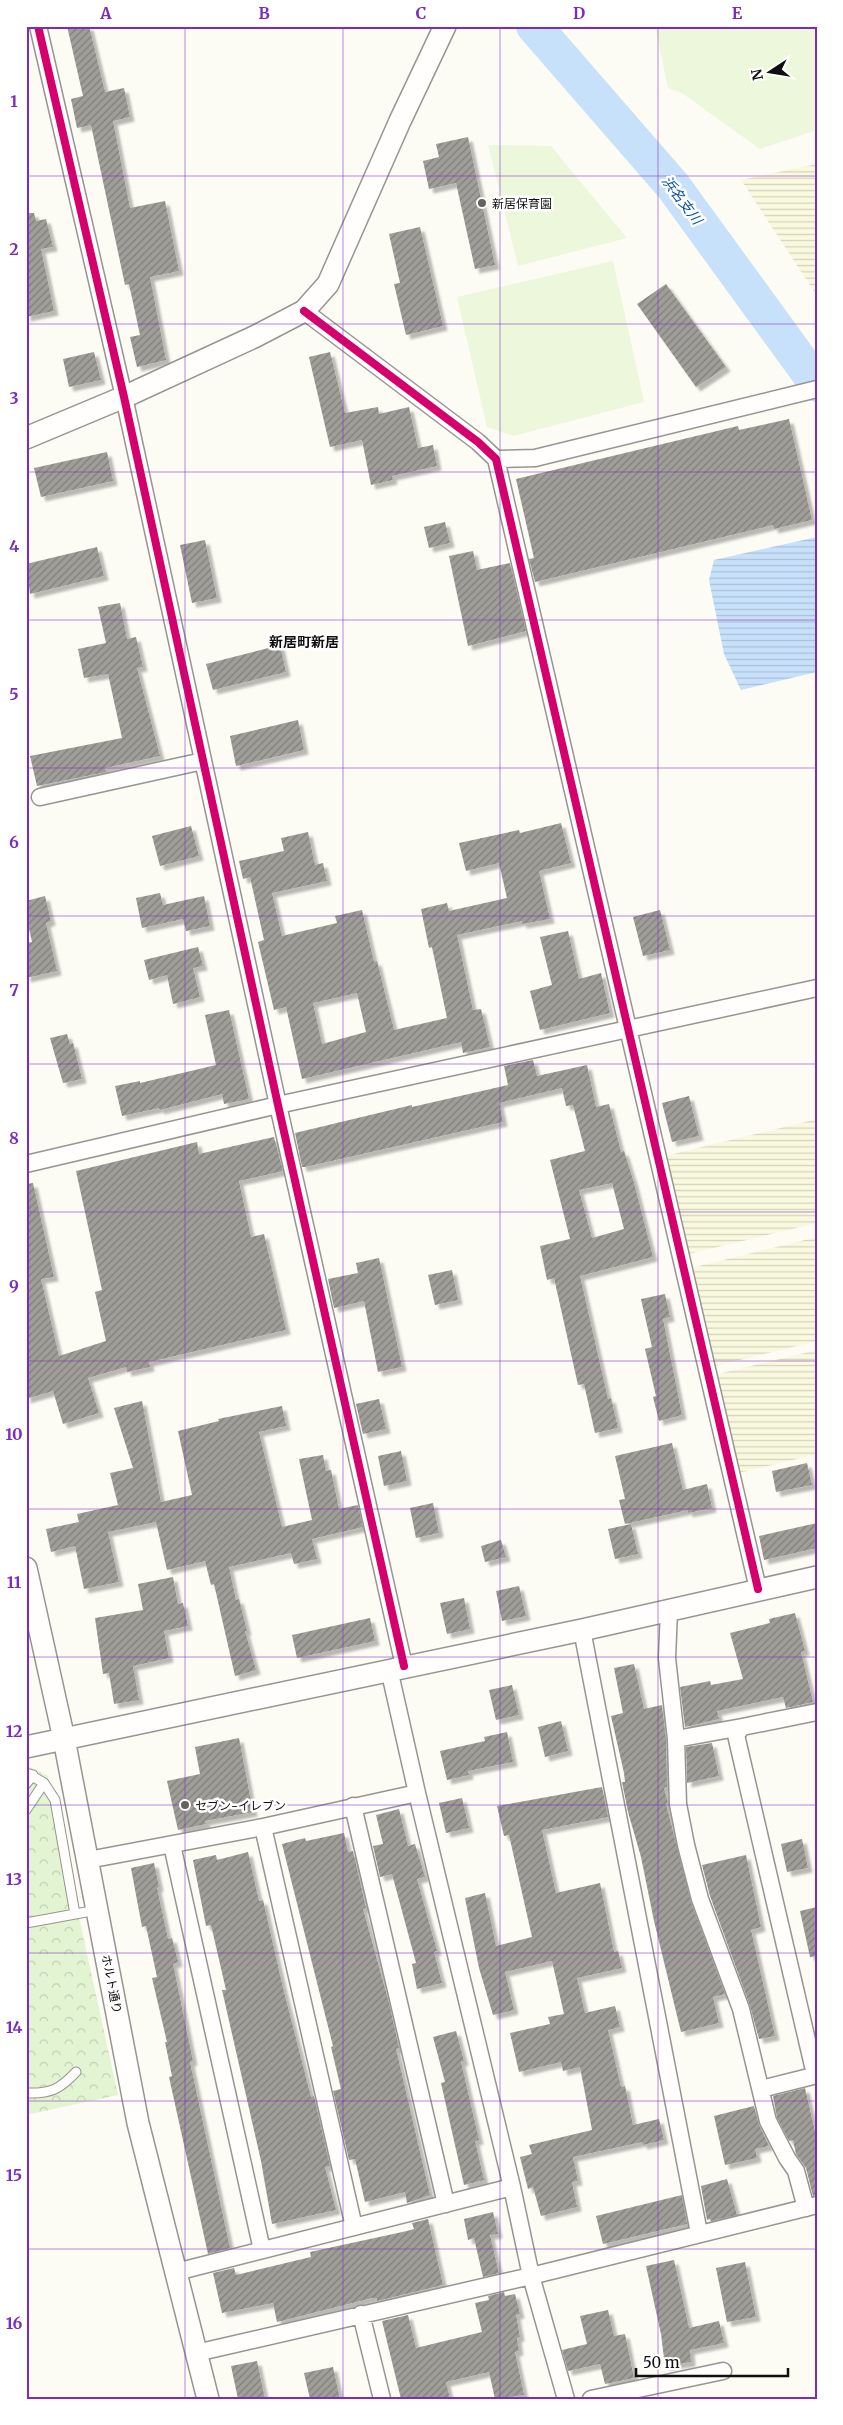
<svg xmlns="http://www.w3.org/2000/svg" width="843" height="2425" font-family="Merriweather,'Noto Sans JP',serif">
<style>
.farmland{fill:url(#farmland-rules)}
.park{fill:url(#park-crowns)}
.pitch{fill:#edf7dc}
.water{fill:url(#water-rules)}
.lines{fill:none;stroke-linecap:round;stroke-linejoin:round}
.river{stroke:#c7e1fa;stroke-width:36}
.building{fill:url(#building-hatch);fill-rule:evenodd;filter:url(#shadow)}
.service-casing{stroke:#969592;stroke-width:11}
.minor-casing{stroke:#969592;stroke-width:19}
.tertiary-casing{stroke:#969592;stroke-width:24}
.service{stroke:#fffefd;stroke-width:9}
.minor{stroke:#fffefd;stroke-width:16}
.tertiary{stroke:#fffefd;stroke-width:21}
.cycleway-casing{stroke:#fff;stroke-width:11}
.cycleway{stroke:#d6006c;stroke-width:8}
.grid{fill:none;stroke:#7b2cbf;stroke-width:1;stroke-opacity:0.55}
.poi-dot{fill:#62625f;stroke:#fff;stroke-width:2}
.labels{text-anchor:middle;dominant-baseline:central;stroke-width:5;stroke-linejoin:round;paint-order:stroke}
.poi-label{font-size:12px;fill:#0f0f0f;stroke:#fff;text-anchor:start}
.street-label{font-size:12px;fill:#0f0f0f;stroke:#fff}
.water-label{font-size:14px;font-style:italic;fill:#0a51af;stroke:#fff}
.neighbourhood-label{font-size:14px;font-weight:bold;fill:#0f0f0f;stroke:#fff}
.neatline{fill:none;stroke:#7b2cbf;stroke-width:2}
.grid-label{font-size:16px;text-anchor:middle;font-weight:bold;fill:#7b2cbf}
</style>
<defs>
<pattern id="farmland-rules" width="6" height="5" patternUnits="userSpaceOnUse" patternTransform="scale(1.25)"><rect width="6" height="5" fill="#f9f9df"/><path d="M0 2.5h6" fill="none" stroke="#d4d4be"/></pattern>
<pattern id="park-crowns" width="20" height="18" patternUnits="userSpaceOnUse" patternTransform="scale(1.25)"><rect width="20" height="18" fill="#e2f4d2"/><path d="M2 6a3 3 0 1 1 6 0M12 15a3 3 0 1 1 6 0" fill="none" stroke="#c1d0b3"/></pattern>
<pattern id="water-rules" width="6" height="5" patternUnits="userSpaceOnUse" patternTransform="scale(1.25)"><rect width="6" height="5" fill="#c7e1fa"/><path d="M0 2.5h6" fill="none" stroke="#aac0d5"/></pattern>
<pattern id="building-hatch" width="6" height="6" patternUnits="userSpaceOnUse" patternTransform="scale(1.25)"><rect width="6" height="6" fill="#a09e99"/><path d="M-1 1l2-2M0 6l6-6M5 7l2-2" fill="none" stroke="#817f7b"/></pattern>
<filter id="shadow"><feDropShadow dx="4.5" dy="4.5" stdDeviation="1" flood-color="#0004"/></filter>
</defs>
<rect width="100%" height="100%" fill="#fcfbf4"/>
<!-- farmland -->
<path class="farmland" d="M817 164V296L741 180Z
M817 1119V1223L689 1254 665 1156Z
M817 1237V1341L715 1366 691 1268Z
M817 1350V1454L739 1473 714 1375Z"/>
<!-- park -->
<path class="park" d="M26 1765 48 1776 118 2095 26 2115Z"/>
<!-- pitch -->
<path class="pitch" d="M655 26H817V130L760 149 682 93 668 88Z
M488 145 551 146 627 238 518 266Z
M613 261 644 402 513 436 487 427 457 297Z"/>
<!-- water -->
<path class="water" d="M817 537V672L741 690 724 654 709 580 714 560Z"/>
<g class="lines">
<!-- river -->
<path class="river" d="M534 26 673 186 817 384"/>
</g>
<!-- building -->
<path class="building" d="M67 26H89L105 92 124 88 130 117 113 121 130 208 165 201 179 271 150 277 166 360 137 367 130 337 140 335 129 284 125 285 91 125 77 128 71 99 83 96Z
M468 137 495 265 475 269 456 183 429 189 423 161 439 157 436 144Z
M26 213H34L36 221 46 219 53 247 41 249 54 311 26 317Z
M420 227 443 326 406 335 394 284 400 283 389 234Z
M666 284 726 367 696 387 637 304Z
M94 352 101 380 69 387 63 359Z
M330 352 345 413 378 407 379 414 409 407 418 448 433 445 437 466 392 476 393 480 371 485 362 440 330 447 309 357Z
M789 419 812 520 774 529 773 525 535 582 529 559 534 558 516 479 738 426 739 430Z
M107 452 113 481 41 497 34 468Z
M445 522 450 543 429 548 424 527Z
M205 540 217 598 192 603 180 545Z
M97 547 104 576 30 594 26 564Z
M473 551 477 570 510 563 526 631 468 646 449 556Z
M120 603 127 639 136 637 143 667 137 668 160 756 105 768 106 772 37 786 30 756 122 738 108 674 84 678 78 649 106 643 98 607Z
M280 645 286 672 213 690 206 664Z
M298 720 304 750 236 766 230 736Z
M561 823 571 863 539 871 550 919 522 924V921L457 935 473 1010 481 1009 490 1047 463 1053 461 1042 302 1079 286 1007 274 1010 258 942 264 940 250 877 243 879 239 861 284 851 281 838 308 832 315 865 323 863 327 881 272 893 282 936 337 923 335 916 362 910 374 962 377 961 394 1030 447 1018 432 947 429 948 421 909 447 903 449 911 507 898 499 863 466 871 459 843 519 830 520 833ZM357 993 366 1032 322 1044 313 1003Z
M191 826 199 856 160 866 152 836Z
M160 893 163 905 204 896 210 926 186 931 183 919 142 928 136 898Z
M45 896 51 921 46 923 57 971 26 978V943L32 942 26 915V901Z
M660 910 670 950 643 956 633 917Z
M568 931 579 979 601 973 610 1013 540 1030 530 991 552 985 540 937Z
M198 947 203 966 193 968 200 997 173 1004 167 975 149 980 144 960Z
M229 1010 249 1099 224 1104 222 1094 160 1110 159 1108 122 1116 115 1086 140 1081V1083L216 1065 205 1015Z
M67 1034 70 1044 73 1043 82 1079 63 1083 50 1038Z
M533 1060 537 1076 587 1065 596 1107 609 1104 621 1152 624 1151 634 1183 653 1257 580 1276 608 1399 611 1398 618 1428 595 1433 584 1384 578 1385 554 1278 547 1280 540 1246 570 1239 550 1160 585 1151 573 1105 566 1106 562 1088 499 1103 503 1122 305 1167H302L295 1133 412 1105V1107L508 1085 504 1066ZM612 1183 624 1229 592 1238 579 1190Z
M689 1096 699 1136 672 1142 662 1103Z
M274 1137 283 1171 239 1181 251 1237 264 1234 286 1330 149 1362 150 1367 127 1372 126 1367 88 1378 99 1413 63 1424 53 1391 26 1399V1184L33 1183 54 1277 41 1279 59 1356 106 1341 95 1292 102 1290 76 1171 197 1142 199 1154Z
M379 1258 402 1367 378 1372 364 1301 334 1308 328 1279 358 1273 356 1263Z
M452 1270 458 1300 435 1305 428 1275Z
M665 1294 670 1317 663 1319 682 1415 659 1421 653 1397 656 1396 645 1349 652 1347 641 1299Z
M379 1399 386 1429 363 1434 356 1404Z
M142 1401 161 1502 192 1495 178 1431 219 1421 218 1419 282 1406 286 1426 259 1432 282 1527 312 1520 299 1459 323 1455 326 1471 331 1470 339 1509 358 1505 363 1527 312 1539 317 1559 294 1564 291 1553 229 1567 236 1600 239 1599 247 1631H245L256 1670 235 1676 214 1584 211 1585 205 1561 167 1570 156 1522 108 1532 119 1582 84 1589 75 1546 51 1552 46 1529 79 1522 77 1514 118 1505 110 1473 133 1468 114 1408Z
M672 1443 683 1490 707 1484 712 1508 688 1513V1510L625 1524 619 1500 625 1499 615 1456Z
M401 1451 407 1481 384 1486 378 1456Z
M807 1463 812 1485 776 1492 772 1471Z
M433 1503 439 1533 416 1538 410 1508Z
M817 1523V1548L764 1560 759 1536Z
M631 1524 638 1554 615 1559 608 1529Z
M501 1540 506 1557 485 1562 481 1546Z
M173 1577 178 1604 183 1603 188 1626 164 1631 169 1658 133 1666 139 1700 114 1704 109 1673 103 1674 95 1618 143 1610 138 1584Z
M519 1586 526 1616 502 1621 496 1591Z
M464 1598 470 1629 447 1634 440 1603Z
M795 1613 805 1651 801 1652 813 1702 786 1708 783 1697 717 1711 719 1719 685 1727 680 1687 710 1681 711 1685 743 1679 730 1633 770 1623 769 1619Z
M370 1618 375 1641 297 1658 292 1635Z
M634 1664 644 1709 662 1705 666 1740 667 1787 664 1788 668 1803 666 1804 691 1902 725 1994 713 1997 719 2023 681 2032 654 1921 641 1857 628 1812 622 1782H625L624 1773 611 1716 623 1713 614 1668Z
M512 1685 519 1715 496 1720 489 1690Z
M561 1721 568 1751 545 1757 538 1727Z
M507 1732 513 1762 468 1771 469 1775 447 1780 440 1751 485 1741 484 1737Z
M239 1738 253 1812 205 1821 206 1824 178 1830 167 1781 200 1774 195 1747Z
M712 1743 719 1776 687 1783 686 1747Z
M602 1787 608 1817 542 1830 556 1893 600 1883 614 1952 618 1951 622 1968 577 1978 585 2013 615 2006 620 2027 608 2030 621 2087 625 2086 633 2125 659 2119 664 2140 643 2145 642 2142 573 2157 578 2181 572 2182 577 2207 541 2216 533 2187 528 2189 520 2157 532 2154 529 2145 592 2130 580 2067 563 2071 561 2062 519 2072 510 2033 550 2024 548 2017 564 2014 552 1961 505 1972 514 2010 493 2015 479 1968 465 1898 485 1893 496 1946 532 1937 509 1835 504 1836 497 1806Z
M462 1798 469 1828 446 1833 439 1803Z
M399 1809 408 1846 415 1844 425 1877 417 1879 437 1951 434 1952 442 1983 417 1989 412 1964 416 1963 392 1874 380 1877 373 1846 383 1844 376 1815Z
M344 1833 348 1852 353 1851 366 1908 363 1909 389 2003 399 2048 396 2049 430 2195 407 2203 405 2192 365 2202 355 2159 349 2160 333 2091 341 2089 331 2047 333 2046 282 1844 305 1838 306 1841Z
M802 1839 808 1868 787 1872 781 1844Z
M248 1852 259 1901 263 1900 283 1988 311 2097 314 2096 330 2166 325 2167 336 2210 272 2224 261 2161 222 1990H226L211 1925 206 1926 193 1860 216 1855 217 1860Z
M746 1855 761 1927 751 1930 775 2036 759 2039 750 2006 710 1896 702 1865Z
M154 1863 159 1887 157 1888 168 1939 172 1938 178 1962 173 1964 193 2061 190 2062 230 2248 208 2254 169 2077 172 2076 165 2042H167L152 1978 157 1977 146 1926 142 1927 131 1868Z
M817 1907V1956L810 1957 800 1911Z
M456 2031 464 2061 461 2062 479 2140 475 2141 484 2180 464 2185 441 2083 445 2082 433 2037Z
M805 2088 817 2140V2195L813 2196 806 2168 796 2154 793 2140 789 2141 777 2118 773 2096Z
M754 2106 759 2125 769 2146 755 2149 757 2158 725 2165 714 2116Z
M727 2179 737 2215 711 2221 710 2219 707 2220 701 2186Z
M682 2195 687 2224 603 2244 596 2216Z
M493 2212 498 2234 490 2235 499 2273 483 2277 474 2238 468 2240 464 2219Z
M428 2219 443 2285 377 2301V2298H372L277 2322 273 2303 222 2313 213 2273 234 2268 236 2275 311 2257 310 2252 407 2231 414 2229 412 2223Z
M674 2260 689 2328 719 2321 724 2343 690 2350 691 2362 665 2366 661 2334 646 2266Z
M745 2262 756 2317 727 2322 716 2268Z
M504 2292 505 2296 515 2294 520 2314 516 2315 520 2337 517 2338 519 2351 515 2352 524 2395 495 2399 489 2372 446 2382 450 2399H401L382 2321 408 2315 416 2348 482 2332 475 2303 489 2300 488 2296Z
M608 2310 614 2336 625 2334 634 2378 605 2384 600 2364 568 2371 562 2350 587 2344 580 2316Z
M257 2361 265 2399H238L231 2366Z
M333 2367 340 2399H310L304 2373Z"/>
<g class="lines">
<defs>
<path id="service" d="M26 1773 33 1775 26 1784
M44 1783 55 1800 75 1914
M26 1810 44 1783 32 1776
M26 1923 97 1910
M26 2093C51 2094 60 2089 76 2072"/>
<path id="minor" d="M38 26 124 397 278 1105 404 1666
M304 311 478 442 496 459 758 1589
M496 459 535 458 817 389
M40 797 203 761
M26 1164 278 1105 817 988
M669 1610 667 1658 676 1739 678 1804 686 1845 700 1899 741 2009 768 2121 787 2158 796 2171 806 2208
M582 1630 699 2233
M389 1669 417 1793 512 2187 531 2276 566 2399
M817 1712 742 1727 736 1735 813 2066 817 2068
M676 1739 742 1727
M353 1806 446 2204
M263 1827 354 2227
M172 1845 262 2250
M88 1860 263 1827 417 1793
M761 2089 817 2075
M176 2272 512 2187
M361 2314 382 2399
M196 2353 531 2276 817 2205
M591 2399 723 2371"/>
<path id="tertiary" d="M26 438 124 397 254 337 304 311 328 284 400 121 445 26
M26 1568 64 1739 138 2123 208 2399
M26 1747 582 1630 817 1577"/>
</defs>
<!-- service casing -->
<use href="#service" class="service-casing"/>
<!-- minor casing -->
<use href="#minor" class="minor-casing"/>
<!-- tertiary casing -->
<use href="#tertiary" class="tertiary-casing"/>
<!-- service -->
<use href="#service" class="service"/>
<!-- minor -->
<use href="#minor" class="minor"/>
<!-- tertiary -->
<use href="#tertiary" class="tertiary"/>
<defs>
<path id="cycleway" d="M38 26 124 397 278 1105 404 1666
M304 311 478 442 496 459 758 1589"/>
</defs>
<!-- cycleway casing -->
<use href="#cycleway" class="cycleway-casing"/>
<!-- cycleway -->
<use href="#cycleway" class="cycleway"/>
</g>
<!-- grid -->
<path class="grid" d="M185 26V2399M343 26V2399M500 26V2399M658 26V2399M26 176H817M26 324H817M26 472H817M26 620H817M26 768H817M26 916H817M26 1064H817M26 1212H817M26 1361H817M26 1509H817M26 1657H817M26 1805H817M26 1953H817M26 2101H817M26 2249H817"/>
<!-- markers -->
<g class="poi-dot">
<circle cx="482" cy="203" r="5"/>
<circle cx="185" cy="1805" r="5"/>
</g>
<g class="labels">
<!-- poi labels -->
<g class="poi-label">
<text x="492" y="203">新居保育園</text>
<text x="195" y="1805">セブン-イレブン</text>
</g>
<!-- street labels -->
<g class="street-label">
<text transform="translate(112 1984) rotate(79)">ホルト通り</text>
</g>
<!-- water labels -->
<g class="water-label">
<text transform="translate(682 200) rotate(53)">浜名支川</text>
</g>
<!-- neighbourhood labels -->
<g class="neighbourhood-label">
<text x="304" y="642">新居町新居</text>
</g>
</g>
<!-- border -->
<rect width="843" height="2425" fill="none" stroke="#ffffff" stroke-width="55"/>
<!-- north arrow -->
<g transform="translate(770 72) rotate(258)" stroke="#ffffff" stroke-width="4" paint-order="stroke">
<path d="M0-4L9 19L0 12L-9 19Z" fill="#0f0f0f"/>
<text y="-8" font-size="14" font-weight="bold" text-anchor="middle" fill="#0f0f0f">N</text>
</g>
<!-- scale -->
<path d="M636 2368v8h152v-8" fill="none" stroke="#0f0f0f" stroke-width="2.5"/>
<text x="643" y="2368" font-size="15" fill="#0f0f0f" stroke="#ffffff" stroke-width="4" paint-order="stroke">50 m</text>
<rect x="28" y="28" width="788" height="2370" class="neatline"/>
<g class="grid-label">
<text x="106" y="19">A</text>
<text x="264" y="19">B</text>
<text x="421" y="19">C</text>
<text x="579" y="19">D</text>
<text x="737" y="19">E</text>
<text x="14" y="107">1</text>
<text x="14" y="255">2</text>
<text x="14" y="404">3</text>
<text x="14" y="552">4</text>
<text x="14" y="700">5</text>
<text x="14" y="848">6</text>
<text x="14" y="996">7</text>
<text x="14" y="1144">8</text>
<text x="14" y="1292">9</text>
<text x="14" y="1440">10</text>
<text x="14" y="1588">11</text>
<text x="14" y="1737">12</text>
<text x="14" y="1885">13</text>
<text x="14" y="2033">14</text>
<text x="14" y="2181">15</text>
<text x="14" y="2329">16</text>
</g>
</svg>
